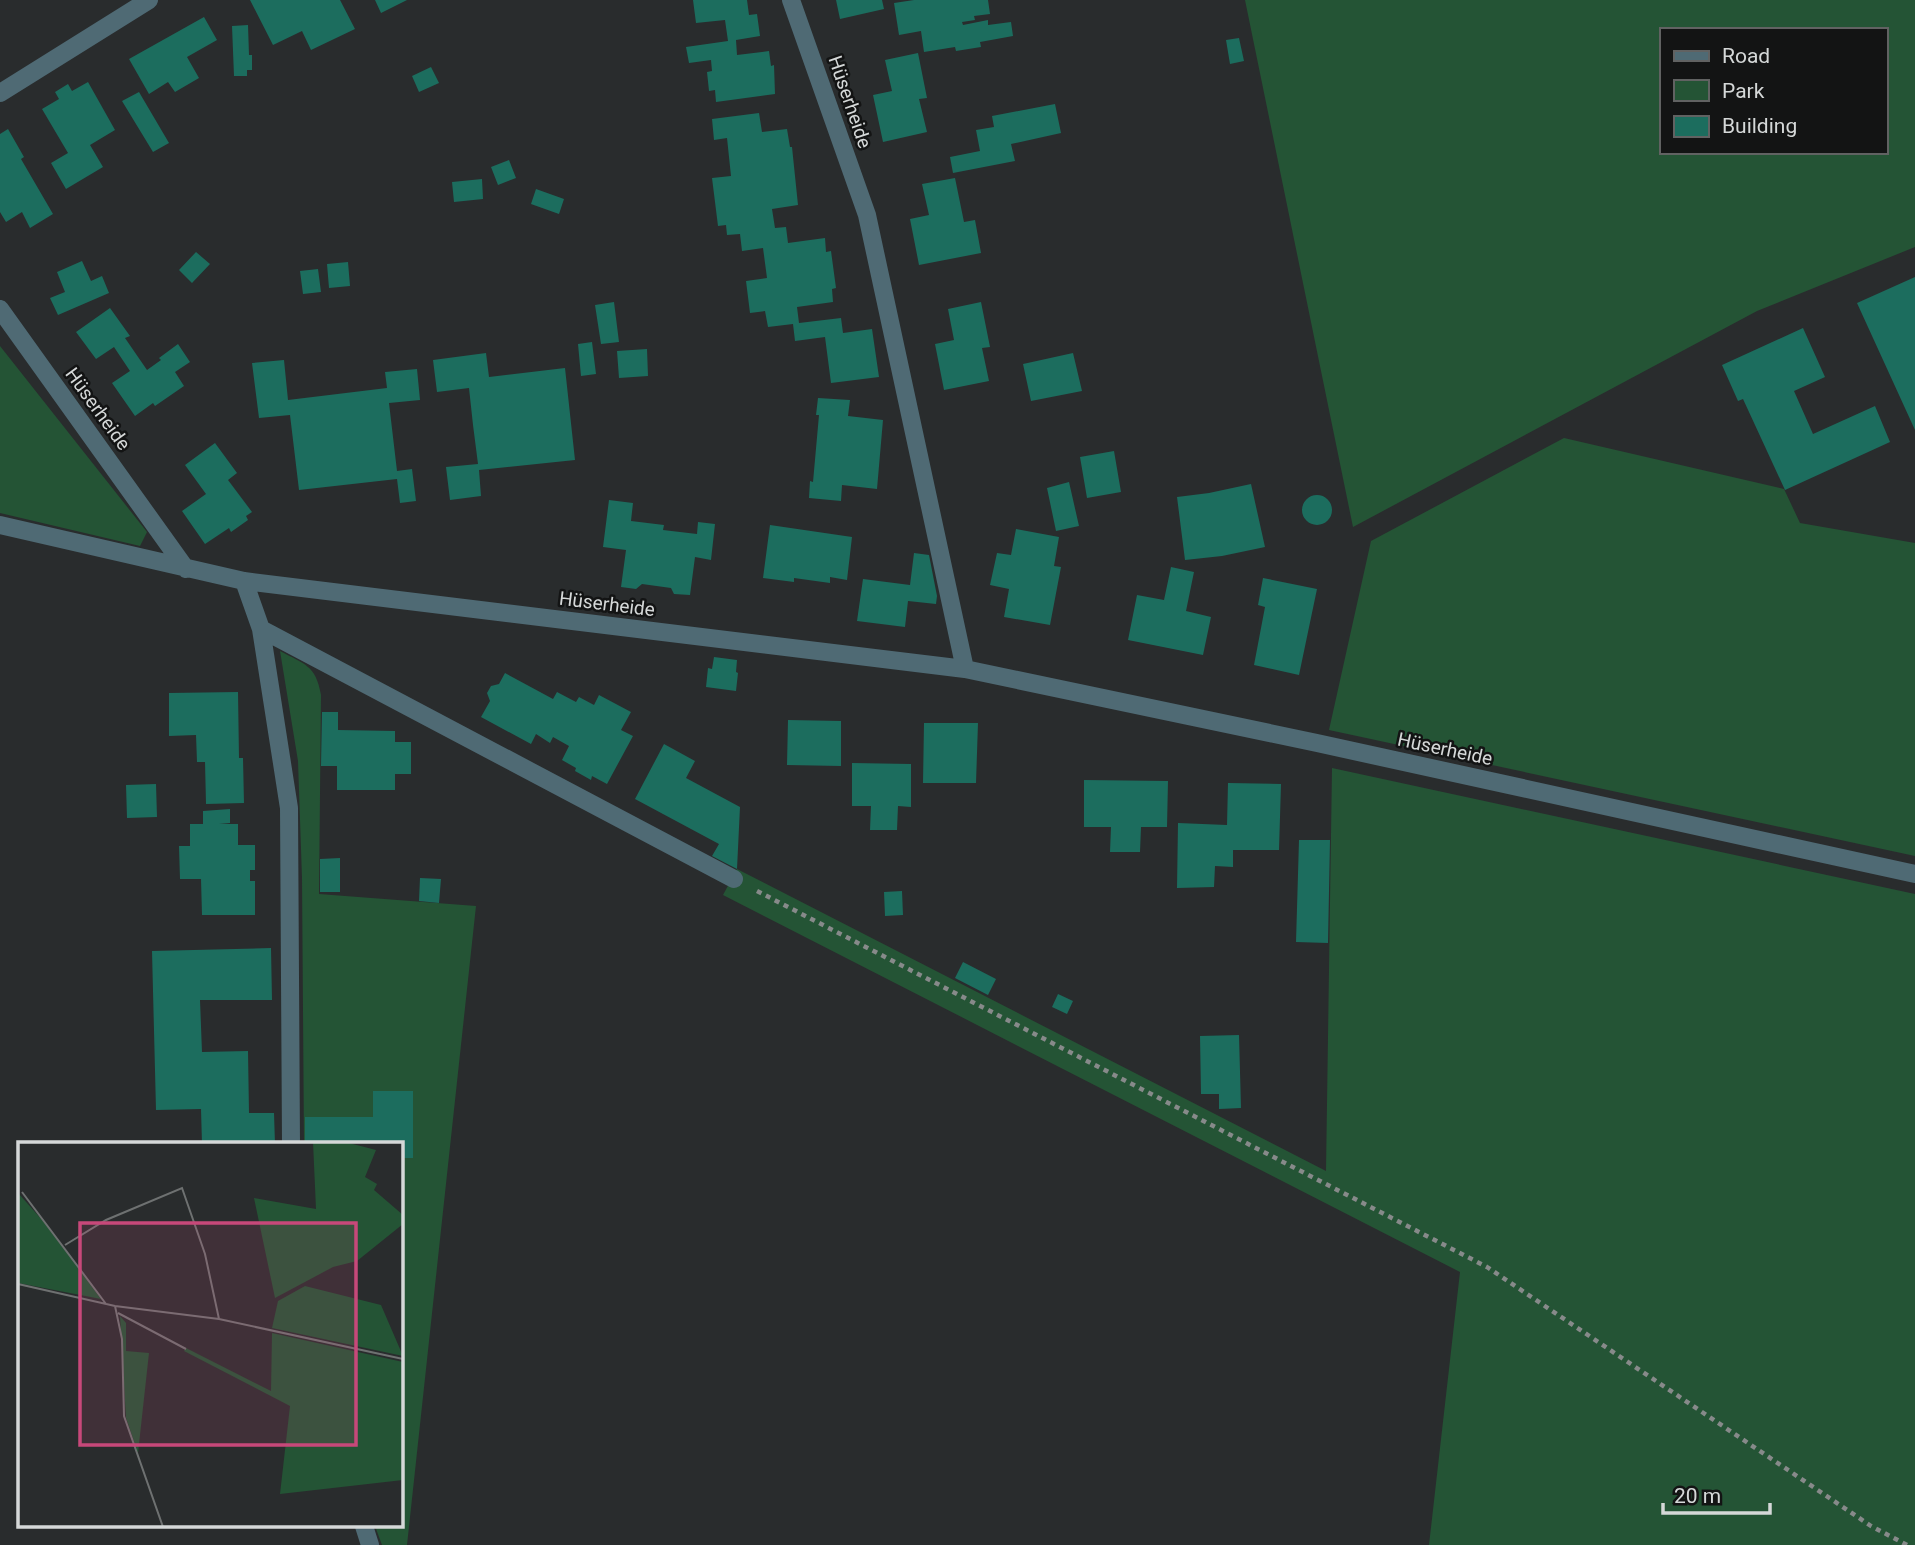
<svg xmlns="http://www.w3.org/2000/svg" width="1915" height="1545" font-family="Roboto,sans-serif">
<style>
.green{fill:#245435;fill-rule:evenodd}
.building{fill:#1c6d5e}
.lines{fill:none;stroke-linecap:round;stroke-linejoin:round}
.path{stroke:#878a8a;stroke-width:4.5;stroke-dasharray:5 5;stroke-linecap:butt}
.minor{stroke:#4f6a74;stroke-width:18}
.labels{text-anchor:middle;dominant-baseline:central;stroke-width:5;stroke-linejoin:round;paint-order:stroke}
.street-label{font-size:19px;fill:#d5d8d8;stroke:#131414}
.inset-road{fill:none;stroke:#6e7171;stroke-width:2}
.view{fill:#c7487a;fill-opacity:0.15;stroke:#c7487a;stroke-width:3.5}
.inset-edge{fill:none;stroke:#d5d8d8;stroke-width:3.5}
</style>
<rect width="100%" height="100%" fill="#292c2d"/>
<!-- green -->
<path class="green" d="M1245 0H1915V247L1757 311 1353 527ZM1661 30H1885V152H1661Z
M0 346 147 532 140 546 0 513Z
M1564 438 1784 489 1800 523 1915 543V856L1329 730 1371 541Z
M280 651C304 664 316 665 321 695L319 894 476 906 407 1545H382L375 1526H401V1144H304L302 878 298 761Z
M1332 768 1915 894V1545H1429L1460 1272 723 895 737 869 1326 1171Z"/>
<!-- building -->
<path class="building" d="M250 0H340L355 29 311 50 302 31 273 45Z
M375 0H407L381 13Z
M693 0H747L749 15 757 14 760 36 736 40 737 55 769 51 771 66 774 65 775 94 716 102 715 90 709 91 707 72 712 71 711 60 689 63 686 47 728 41 725 20 696 23Z
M836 0H882L884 9 840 19Z
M914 0H988L990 14 974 16 975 20 962 22 963 25 988 20V25L1011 22 1013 36 980 42 981 47 956 51 955 47 924 52 921 31 899 35 894 3Z
M204 17 217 40 187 57 199 78 175 92 168 82 149 94 129 59Z
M248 25 249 55H252V70H247V76H234L232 26Z
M1239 38 1244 61 1230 64 1226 40Z
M918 53 927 98 919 99 927 132 883 142 873 95 892 91 885 60Z
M431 67 439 83 419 92 412 76Z
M88 82 115 130 90 145 103 167 66 189 51 163 68 153 42 109 59 99 55 92 68 84 72 91Z
M139 92 169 143 153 152 122 101Z
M1055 104 1061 133 1011 144 1015 161 953 173 950 157 980 151 976 130 994 127 992 116Z
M759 113 762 132 787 129 790 147H792L798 205 772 209 775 228 786 227 788 243 825 238 826 252 831 251 836 288 832 289 833 302 797 307 799 323 841 318 843 333 872 329 879 377 831 383 825 337 795 341 793 324 768 327 765 311 750 313 746 281 767 278 763 248 742 251 740 234 727 235 726 225 718 226 712 178 731 176 727 138 714 140 712 119Z
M8 129 24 157 21 159 53 214 30 228 22 212 6 222 0 212V134Z
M509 160 516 178 498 185 491 167Z
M955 178 964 222 975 220 981 253 919 265 910 219 929 215 922 184Z
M482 179 483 199 454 202 452 182Z
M536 189 564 199 559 214 531 204Z
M196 252 210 264 192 283 179 270Z
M82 261 91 281 102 276 109 293 58 315 50 298 65 292 57 272Z
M348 262 350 286 329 288 327 264Z
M318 269 321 292 303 294 300 271Z
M1915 277V430L1857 303Z
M614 302 619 342 601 344 595 305Z
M981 302 990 347 982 348 989 381 944 390 935 344 954 340 948 309Z
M110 308 130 336 125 338 147 370 161 360 159 358 178 344 190 362 175 372 184 386 155 406 153 403 135 416 112 383 130 371 114 347 96 359 76 332Z
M1803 328 1825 377 1794 391 1813 434 1875 406 1890 442 1785 490 1743 399 1738 401 1722 365Z
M592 342 596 374 581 376 578 344Z
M647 349 648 376 619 378 617 351Z
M486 353 489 377 565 368 575 460 479 470 481 496 450 500 446 467 478 464 473 425 469 388 437 392 433 360Z
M1073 353 1082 391 1031 401 1023 364Z
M284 360 288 400 387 388 385 372 417 369 420 400 389 403 397 471 412 469 416 501 400 503 397 479 299 490 290 415 259 418 252 363Z
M818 398 850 400 848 416 883 420 877 489 842 485 841 501 809 498 810 481 813 482 819 415H816Z
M215 443 237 473 228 480 252 512 246 516 248 520 231 532 229 528 205 544 182 511 206 494 185 465Z
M1114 451 1121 492 1087 498 1080 457Z
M1069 482 1079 526 1056 531 1047 488Z
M1251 484 1265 547 1222 556 1185 560 1177 497 1209 493Z
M1302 510a15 15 0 1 1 30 0a15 15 0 1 1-30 0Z
M609 500 633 503 631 521 664 525 663 530 697 534 698 522 715 524 711 560 695 557 690 595 674 594 671 588 642 584 636 589 621 587 626 550 603 547Z
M770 525 852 537 847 580 830 577V583L794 578V582L763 578Z
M1016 529 1059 537 1054 566 1061 567 1050 625 1004 617 1009 589 990 585 997 553 1011 555Z
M914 553 929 555 937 596 936 604 908 601 905 627 857 621 863 579 910 585Z
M1171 567 1194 572 1186 611 1211 617 1203 655 1128 640 1137 595 1164 600Z
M1263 578 1317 589 1299 675 1254 665 1265 607 1258 605Z
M714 657 737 660 736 672 738 673 736 691 706 687 708 668 712 669Z
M505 673 553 699 557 692 576 702 579 697 594 705 599 695 631 712 621 730 633 736 607 784 592 776 591 780 575 771 576 768 562 760 569 746 553 737 550 743 536 734 531 744 481 717 490 701 487 693 491 686 499 684Z
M238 692 239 758H243L244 803 206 804 205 762H197L196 735 169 736V693Z
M322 712H338V730L395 731V742H411V774H395V790H337V766H321Z
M788 720 841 721V766L787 765Z
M924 723H978L976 783H923Z
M664 744 695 761 686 778 740 807 737 869 712 856 719 844 635 799Z
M852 763 911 764V807L898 806 897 830H870L871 806H852Z
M1084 780 1168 781 1167 827H1141L1140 852H1110L1111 827H1084Z
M1228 783 1281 784 1279 850H1233V867L1215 866 1214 887 1177 888 1178 823 1227 825Z
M156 784 157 817 127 818 126 785Z
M230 809V823L219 824H238V845H255V870H250V881H255V915H202L201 879H180L179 846H190V824H203V811Z
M1299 840H1330L1328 943 1296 942Z
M340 858V892H320V859Z
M420 878 441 879 439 903 419 901Z
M902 891 903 915 885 916 884 892Z
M271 948 272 1000H200L202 1052 248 1051 249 1113H274L275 1144H202L201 1109 156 1110 152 951Z
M963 962 996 979 988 995 955 978Z
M1058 994 1073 1001 1067 1014 1052 1007Z
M1239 1035 1241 1108 1219 1109V1094H1201L1200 1036Z
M373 1091H413V1158H401V1144H305V1117H373Z"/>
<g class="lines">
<!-- path -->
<path class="path" d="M757 891 1487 1267 1871 1526 1907 1545"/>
<!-- minor -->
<path class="minor" d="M791 0 867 215 965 669
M0 93 149 0
M0 309 186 569
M0 525 244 581 965 669 1317 743 1915 874
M244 581 261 629 289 808 291 1144
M261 629 734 879
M364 1526 370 1545"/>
</g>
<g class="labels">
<!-- street labels -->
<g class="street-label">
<text transform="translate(850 102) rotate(71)">Hüserheide</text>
<text transform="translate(98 409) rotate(54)">Hüserheide</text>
<text transform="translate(607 604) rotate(7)">Hüserheide</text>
<text transform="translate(1445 749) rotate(12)">Hüserheide</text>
</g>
</g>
<!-- overview -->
<g transform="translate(18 1142)">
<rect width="385" height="385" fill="#292c2d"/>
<path d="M295 0H327L358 8 347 35 359 42 356 48 385 73V82L339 119 315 125 257 156 236 56 298 67ZM1 52 25 79 83 157 0 141ZM287 144 363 163 385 214 254 186 260 159ZM102 174 108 181V209L131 211 120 311 108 276ZM254 191 385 220V338L262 352 272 264 166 209 168 206 253 249Z" fill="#245435"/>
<path class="inset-road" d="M4 50 88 162M47 103 88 78 164 46 187 112 201 177M0 142 97 164 201 177 385 217M97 164 104 197 106 274 145 385M100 171 168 207"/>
<path class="view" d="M62 81H338V303H62Z"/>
<rect width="385" height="385" class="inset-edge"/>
</g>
<!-- legend -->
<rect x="1660" y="28" width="228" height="126" fill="#131414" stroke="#616262" stroke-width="2"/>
<rect x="1674" y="51" width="35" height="10" fill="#4f6a74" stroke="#616262" stroke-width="2"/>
<text x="1722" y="63" font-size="21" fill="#d5d8d8">Road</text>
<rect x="1674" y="80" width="35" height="21" fill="#245435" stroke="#616262" stroke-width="2"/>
<text x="1722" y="98" font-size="21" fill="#d5d8d8">Park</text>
<rect x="1674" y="116" width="35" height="21" fill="#1c6d5e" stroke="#616262" stroke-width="2"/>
<text x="1722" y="133" font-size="21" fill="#d5d8d8">Building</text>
<!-- scale -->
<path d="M1663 1503v10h107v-10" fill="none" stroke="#d5d8d8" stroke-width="3.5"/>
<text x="1674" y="1503" font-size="21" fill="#d5d8d8" stroke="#131414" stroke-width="5" paint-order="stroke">20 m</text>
</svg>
